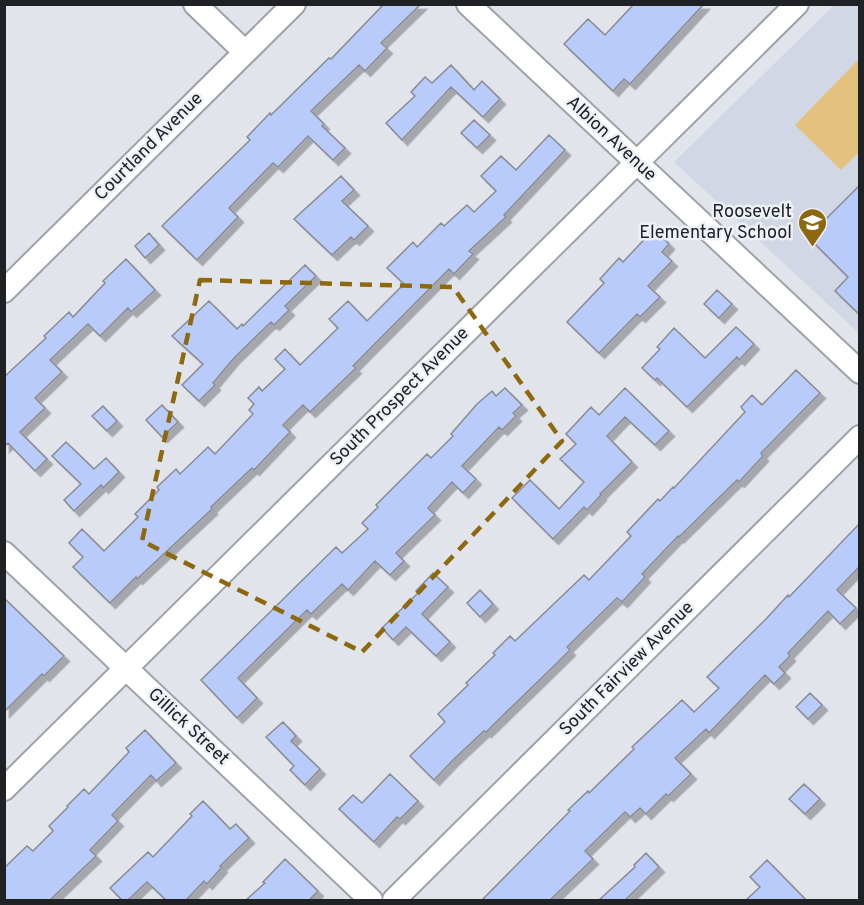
<svg xmlns="http://www.w3.org/2000/svg" width="864" height="905" font-family="Overpass,sans-serif">
<style>
.built{fill:#d1d7e5}
.green{fill:#e5c17e}
.building{fill:#b9cbfa;stroke:#898b92;stroke-width:1.5;filter:url(#shadow)}
.lines{fill:none;stroke-linecap:round;stroke-linejoin:round}
.minor-casing{stroke:#a0a2a9;stroke-width:26}
.minor{stroke:#fff;stroke-width:22}
.marked{fill:none;stroke:#8e680c;stroke-width:4.5;stroke-dasharray:12 8;stroke-linejoin:round}
.labels{text-anchor:middle;dominant-baseline:central;stroke-width:5;stroke-linejoin:round;paint-order:stroke}
.street-label{font-size:18px;fill:#202124;stroke:#eef1f8}
.poi-label{font-size:18px;fill:#202124;stroke:#eef1f8;text-anchor:end}
</style>
<defs>
<filter id="shadow"><feDropShadow dx="5.5" dy="5.5" stdDeviation="0" flood-color="#0004"/></filter>
</defs>
<rect width="100%" height="100%" fill="#e1e4eb"/>
<!-- built -->
<path class="built" d="M834 5H859V333L674 162Z"/>
<!-- green -->
<path class="green" d="M859 59V152L841 170 795 125Z"/>
<!-- building -->
<path class="building" d="M384 4H421L381 43 387 48 365 71 359 65 311 111 324 124 322 126 345 148 333 160 308 136 278 167 273 163 229 208 238 217 197 260 162 226 250 140 247 137 270 113 271 115 329 58 331 59Z
M634 4H704L630 84 624 79 613 91 564 44 588 19 605 35Z
M451 65 474 90 482 81 500 99 483 117 451 87 402 140 386 123 415 96 411 92 425 77 432 83Z
M474 120 490 135 477 148 461 133Z
M549 135 565 150 504 215 506 217 469 251 473 254 454 274 449 269 353 366 356 368 310 412 303 405 283 425 290 432 254 470 252 468 211 507 212 509 137 579 136 577 110 603 73 567 83 557 69 543 82 529 104 551 138 517 135 514 159 490 157 487 176 469 180 474 208 447 215 454 253 414 249 410 254 404 248 398 259 387 262 391 285 369 275 359 285 349 300 365 338 328 329 319 348 301 367 321 404 284 387 268 413 242 417 247 441 223 444 226 467 205 474 212 496 191 481 176 501 156 516 170Z
M341 176 354 190 342 201 368 226 354 240 351 237 332 255 294 219Z
M860 185V315L835 291 848 277 808 237Z
M654 229 669 244 662 252 672 261 648 286 660 297 640 317 637 314 599 353 567 322 604 283 600 279 619 258 623 262Z
M149 233 159 245 145 258 135 246Z
M126 259 155 290 131 312 128 308 100 336 88 324 50 360 62 372 35 398 45 408 20 432 47 459 35 471 8 443 4 447V377L46 338 44 336 69 312 73 317 105 283 103 281Z
M305 265 316 276 285 306 289 310 274 325 271 322 234 358 213 383 215 385 199 401 182 385 203 364 172 336 209 301 237 329 242 324 243 326Z
M717 290 732 304 719 318 704 304Z
M736 327 754 344 739 360 737 357 687 407 657 378 655 380 642 368 660 349 657 347 674 328 705 358Z
M796 370 820 393 761 453 763 456 739 482 737 480 679 537 678 536 642 574 645 577 622 602 617 598 567 647 570 650 558 662 486 732 484 731 453 760 434 780 410 756 445 722 438 714 468 685 466 683 495 655 493 653 510 636 515 641 584 575 589 580 631 536 627 532 658 499 660 501 673 487 674 488 745 412 741 407 752 395 762 405Z
M505 388 522 405 513 413 516 416 502 430 499 427 462 466 476 479 463 493 452 482 428 508 435 515 396 553 404 561 390 575 375 561 348 590 342 584 311 614 307 610 238 678 257 698 237 718 201 680 336 547 342 553 368 529 362 523 378 507 376 505 427 454 431 458 453 436 451 434 477 404 492 391 496 396Z
M625 388 669 431 655 445 625 417 607 436 632 462 600 494 601 495 587 510 584 507 553 539 512 498 530 480 559 509 584 482 560 459 576 444 566 434 591 407 599 415Z
M162 405 178 422 162 437 146 420Z
M103 406 117 421 107 431 92 416Z
M66 442 94 469 106 458 119 472 103 488 101 485 74 511 64 500 81 484 52 456Z
M860 523V566L837 590 856 608 840 624 828 611 788 653 790 656 779 667 785 673 774 684 765 675 709 733 706 729 675 758 691 774 668 796 666 794 646 814 640 808 630 817 625 812 585 851 593 859 550 900H482L570 811 568 810 588 791 589 793 634 749 632 747 682 700 694 712 719 688 707 677 766 619 788 595 789 597Z
M433 573 448 587 422 614 450 642 436 656 406 627 393 640 382 628 418 593 416 591Z
M480 590 493 604 480 617 467 603Z
M4 598 64 656 44 676 42 674 4 712Z
M810 693 822 705 808 719 796 707Z
M283 722 296 736 291 741 320 769 305 785 290 770 294 766 266 737Z
M145 730 176 763 156 781 151 775 112 815 118 821 90 850 96 856 50 900H4V868L27 846 33 851 53 831 49 826 68 807 67 806 84 789 89 794 129 752 126 748Z
M390 774 418 801 400 819 397 817 374 842 339 809 353 795 362 803Z
M804 784 820 799 805 814 789 799Z
M203 801 230 829 236 824 249 838 220 866 222 867 207 884 204 881 186 900H166L147 882 128 900H122L110 888 148 852 153 857 192 816 190 814Z
M646 853 659 867 625 900H599L635 867 634 865Z
M285 859 318 891 309 900H246L265 883 263 882Z
M767 860 806 900H746L760 887 750 877Z"/>
<g class="lines">
<defs>
<path id="minor" d="M195 4 245 52
M468 4 860 372
M4 291 294 4
M4 553 371 900
M4 789 797 4
M394 900 860 437"/>
</defs>
<!-- minor casing -->
<use href="#minor" class="minor-casing"/>
<!-- minor -->
<use href="#minor" class="minor"/>
</g>
<!-- marked area -->
<path class="marked" d="M200 280 453 287 562 441 362 652 142 541Z"/>
<!-- icons -->
<defs>
<symbol id="school-pin" viewBox="-11 -11 22 30"><path d="M0 17L-7.5 6A9.5 9.5 0 1 1 7.5 6Z" fill="#8e680c" stroke="#eef1f8"/><path d="M0-5L7-2L0 1L-7-2ZM-4 1L0 2.5L4 1V4Q0 6-4 4Z" fill="#fff"/></symbol>
</defs>
<g fill-rule="evenodd">
<use href="#school-pin" x="796" y="206" width="33" height="45"/>
</g>
<g class="labels">
<!-- street labels -->
<g class="street-label">
<text transform="translate(611 139) rotate(43)">Albion Avenue</text>
<text transform="translate(149 147) rotate(-45)">Courtland Avenue</text>
<text transform="translate(400 397) rotate(-45)">South Prospect Avenue</text>
<text transform="translate(627 669) rotate(-45)">South Fairview Avenue</text>
<text transform="translate(188 727) rotate(43)">Gillick Street</text>
</g>
<!-- poi labels -->
<g class="poi-label">
<text x="792" y="212">Roosevelt<tspan x="792" dy="21">Elementary School</tspan></text>
</g>
</g>
<!-- border -->
<rect width="864" height="905" fill="none" stroke="#202124" stroke-width="12"/>
</svg>
